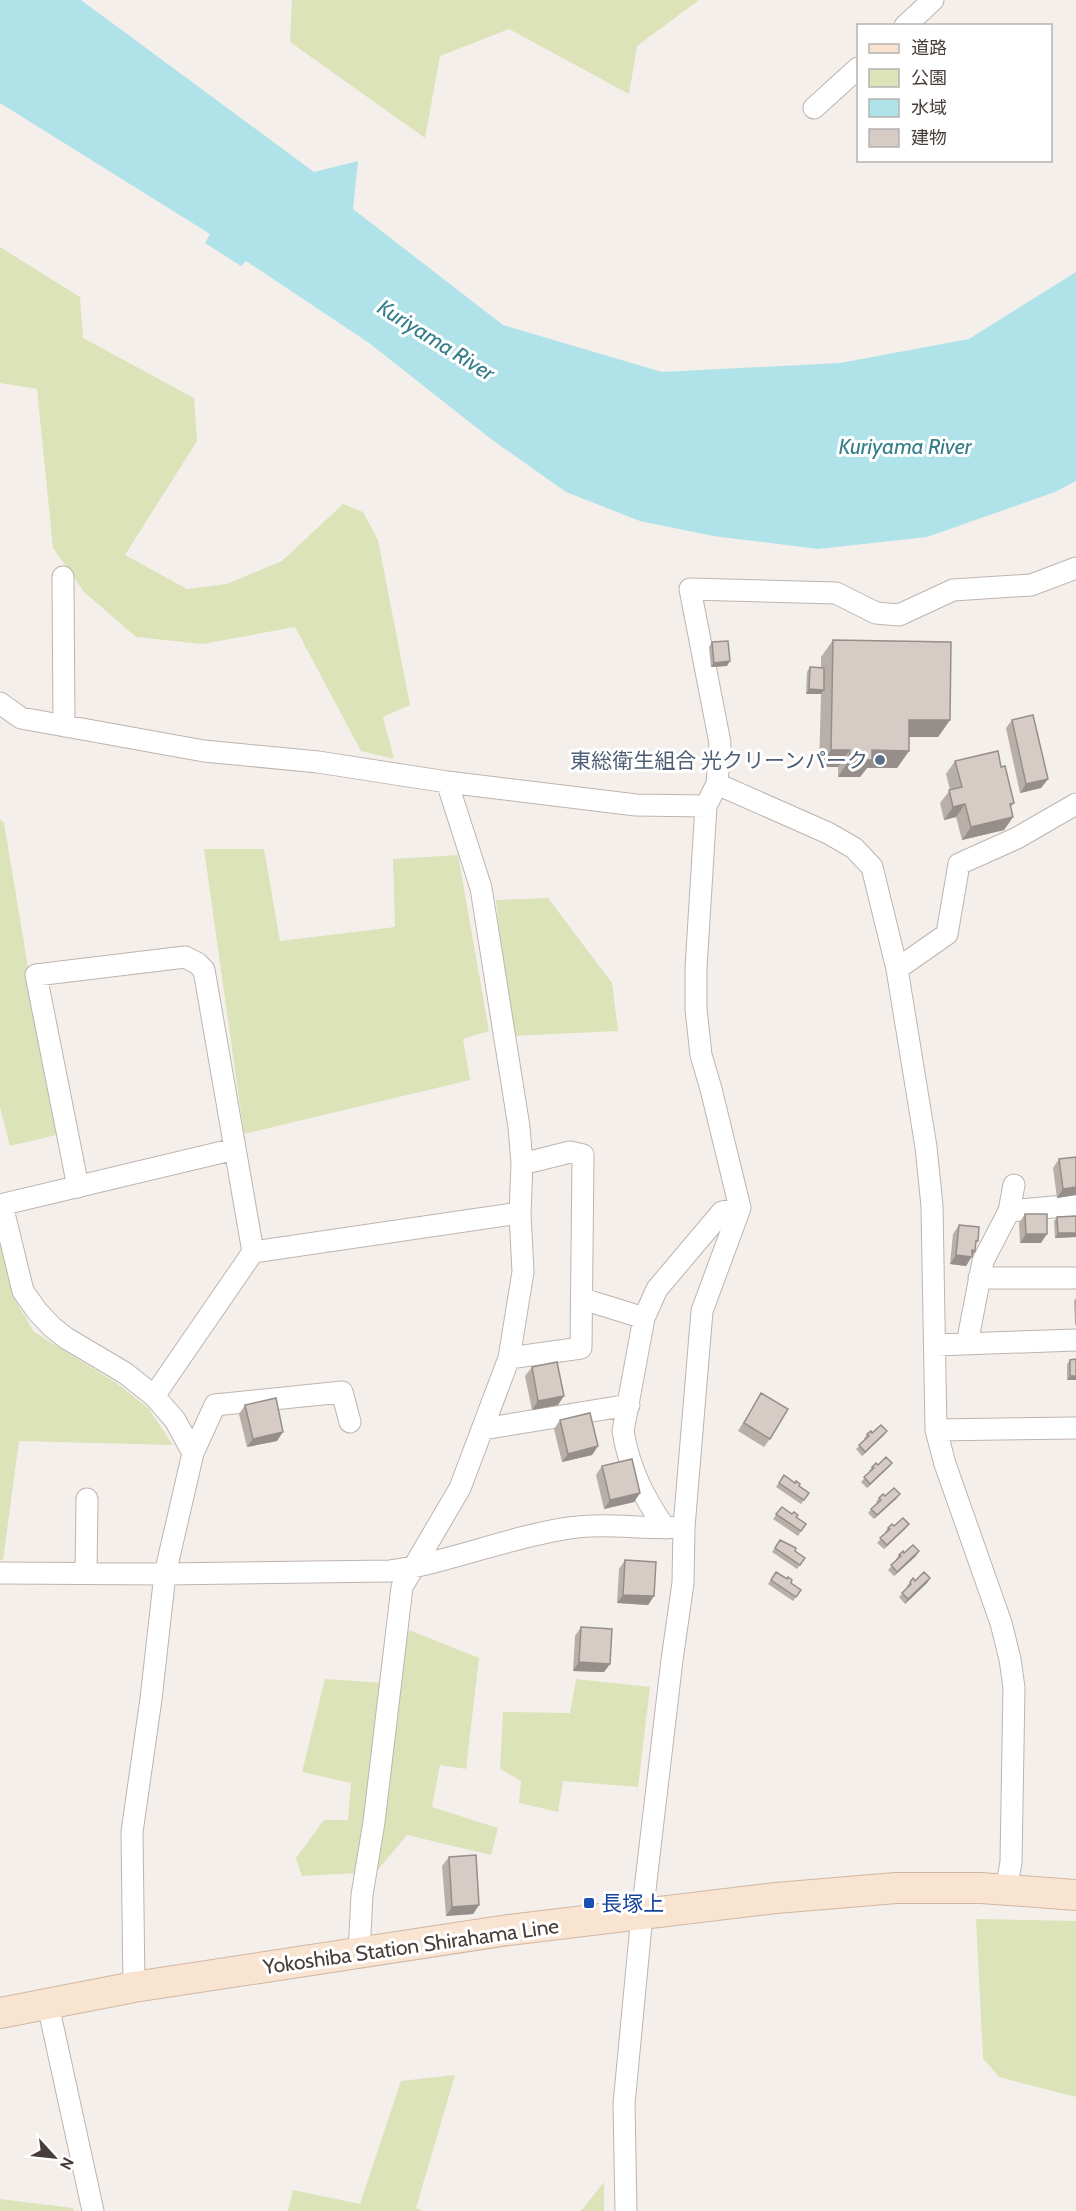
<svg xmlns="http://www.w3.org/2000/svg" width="1076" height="2211" font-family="Cabin,'Noto Sans JP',sans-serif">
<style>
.green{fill:#dce3b9}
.water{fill:#b0e2e9}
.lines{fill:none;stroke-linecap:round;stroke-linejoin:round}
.minor-casing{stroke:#beb4af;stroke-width:23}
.secondary-casing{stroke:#d1b7a3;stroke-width:32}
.minor{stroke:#fff;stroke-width:21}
.secondary{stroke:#f9e3d1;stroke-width:30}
.wall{fill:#b9afa9}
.shaded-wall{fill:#968e8a}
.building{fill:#d7cbc5;stroke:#968e8a;stroke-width:1.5}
.service-dot{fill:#5c6f8a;stroke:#fff;stroke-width:2}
.transit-dot{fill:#1a4fb4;stroke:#fff;stroke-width:2}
.labels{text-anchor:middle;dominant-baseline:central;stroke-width:6;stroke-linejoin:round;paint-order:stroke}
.service-label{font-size:21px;fill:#4e5e75;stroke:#fff;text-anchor:end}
.transit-label{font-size:21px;fill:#164399;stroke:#fff;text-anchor:start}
.street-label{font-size:21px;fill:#473e3a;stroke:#fff}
.water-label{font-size:22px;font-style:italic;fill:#367e89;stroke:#fff}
</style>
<rect width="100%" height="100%" fill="#f4efeb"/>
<!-- green -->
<path class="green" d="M292 0H699L637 46 629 94 509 29 440 56 425 138 290 42Z
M0 247 80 297 83 338 194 398 197 441 125 555 187 589 227 584 282 561 343 504 363 512 378 540 410 705 383 717 394 759 361 751 295 627 203 644 136 637 84 592 53 548 37 389 0 383Z
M0 819 4 823 56 1135 10 1146 0 1107Z
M204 849H264L280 941 395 927 393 859 458 855 489 1031 463 1039 470 1080 244 1134Z
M548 898 612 983 618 1031 511 1036 496 900Z
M0 1226 13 1296 34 1332 115 1382 148 1408 173 1445 19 1441 3 1560H0Z
M409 1630 479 1658 466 1769 440 1765 432 1807 498 1828 491 1855 407 1835 376 1872 302 1876 296 1858 324 1820H348L351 1783 302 1772 325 1679 398 1684Z
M576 1679 650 1687 638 1787 563 1781 558 1812 519 1803 521 1781 500 1769 503 1712 570 1713Z
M976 1919 1076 1921V2097L999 2077 983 2058Z
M455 2075 416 2208 423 2211H288L293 2190 360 2204 401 2081Z
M604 2182V2211H581Z
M0 2199 73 2208 74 2211H0Z"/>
<!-- water -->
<path class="water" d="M0 0H81L314 172 358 161 353 209 503 325 662 372 840 363 969 339 1076 272V481L1055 492 927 537 818 549 713 536 640 521 566 492 491 439 369 343 246 261 241 266 205 243 210 234 0 103Z"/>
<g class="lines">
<defs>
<path id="minor" d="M905 26 933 0
M814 108 858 68
M63 577 64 726
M0 703 21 718 204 751 318 762 447 782 636 805 706 806
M717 784 828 833 854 848 872 867 897 969 926 1147 932 1206 936 1430 945 1464 1001 1623 1010 1659 1014 1688 1011 1862 1006 1890
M897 969 947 934 959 864 1017 838 1076 804
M78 1187 36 975 185 957 197 963 204 970 253 1252 154 1396
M0 1205 235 1149
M2 1205 23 1291 37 1311 52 1327 66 1338 125 1373 154 1396 175 1420 193 1453
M1009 1211 1076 1205
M253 1252 520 1213
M979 1278H1076
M583 1299 644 1318
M967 1344 983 1261 1009 1211 1014 1185
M935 1345 1076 1340
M509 1358 581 1348 583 1155 570 1152 522 1164
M483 1429 629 1405
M936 1430 1076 1428
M665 1528C644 1498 629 1468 623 1431L644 1318 657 1289 722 1212 740 1208
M0 1573 165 1574 390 1571C451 1562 508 1537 569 1528 607 1522 646 1530 684 1527
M86 1573 87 1499
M359 1953 362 1895 374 1822 402 1587 460 1488 509 1358 523 1272 520 1213 522 1164 519 1127 481 888 447 782
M134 1987 132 1832 151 1699 165 1574 193 1453 215 1405 342 1392 350 1422
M48 2005 93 2211
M626 2211 624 2104 642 1915 672 1660 683 1583 684 1527 702 1311 740 1208 711 1089 701 1055 696 1009V968L706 806 717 784 720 743 690 589 836 593 876 613 899 615 953 590 1031 585 1076 568"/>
<path id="secondary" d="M0 2013 134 1987 508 1930 776 1898 896 1888H981L1076 1895"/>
</defs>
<!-- minor casing -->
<use href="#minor" class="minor-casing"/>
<!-- secondary casing -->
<use href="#secondary" class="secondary-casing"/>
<!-- minor -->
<use href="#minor" class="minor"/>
<!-- secondary -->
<use href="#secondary" class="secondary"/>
</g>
<!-- wall -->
<path class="wall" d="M833 640 950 720 938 737H909V751L897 768H867L860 777H838V767H819L821 694H806L807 672 810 667 821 668V657Z
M712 642 727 666 711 667 709 647Z
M1012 720 1048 779 1041 788 1020 793 1006 728Z
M955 761 1001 767 1014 803 1011 807 1013 817 1004 830 962 840 956 817 944 820 940 803 950 790 946 774Z
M1059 1159 1076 1195 1057 1198 1053 1168Z
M1025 1214 1041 1243H1020L1019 1223Z
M1076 1216V1237L1055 1238 1054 1221 1057 1217Z
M959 1225 978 1241 975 1244V1251L966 1266 950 1264 953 1234Z
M1076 1298V1325H1075L1074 1301Z
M1076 1359V1380H1067V1364L1070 1360Z
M532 1367 558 1405 532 1410 525 1376Z
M761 1393 770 1439 764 1447 738 1431Z
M245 1405 277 1441 247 1447 239 1414Z
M560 1420 598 1446 592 1455 562 1462 554 1429Z
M872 1433 884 1435 862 1456 856 1449 865 1440 864 1439 867 1434Z
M892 1463 889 1467 867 1488 861 1482 870 1472 869 1471 872 1467Z
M602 1466 640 1493 634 1502 604 1509 596 1475Z
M784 1475 809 1493 801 1504 776 1487Z
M900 1494 896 1499 874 1519 868 1513 877 1503 876 1502 879 1498Z
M782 1507 806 1524 798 1536 773 1519Z
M894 1526 906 1528 884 1549 877 1543 886 1533 885 1532 888 1528Z
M780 1540 805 1558 797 1569 772 1552Z
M904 1553 916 1556 894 1576 888 1570 897 1560 896 1559 899 1555Z
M625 1560 654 1596 648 1605 617 1603 619 1569Z
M776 1572 801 1590 793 1601 768 1584Z
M930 1578 927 1583 905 1604 899 1597 908 1587 907 1586 910 1582Z
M581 1627 610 1664 604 1672 573 1671 575 1636Z
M449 1857 479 1905 473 1914 446 1916 442 1866Z"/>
<!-- shaded-wall -->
<path class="shaded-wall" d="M730 661 727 666 711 667 714 663Z
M809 689 824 690 821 694H806Z
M909 720H950L938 737H897Z
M831 750H850L838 767H819Z
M872 750 909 751 897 768H867L860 777H838L849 760Z
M1048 779 1041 788 1020 793 1026 784Z
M965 804 956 817 944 820 953 807Z
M1013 817 1004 830 962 840 971 827Z
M1076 1187V1195L1057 1198 1063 1189Z
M1058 1233H1076V1237L1055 1238Z
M1026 1234H1047L1041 1243H1020Z
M972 1250 975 1251 966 1266 950 1264 956 1255Z
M1070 1376H1076V1380H1067Z
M564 1396 558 1405 532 1410 538 1401Z
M887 1431 884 1435 862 1456 865 1452Z
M283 1432 277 1441 247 1447 253 1439Z
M598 1446 592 1455 562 1462 568 1454Z
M892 1463 889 1467 867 1488 870 1484Z
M640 1493 634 1502 604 1509 610 1500Z
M900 1494 896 1499 874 1519 877 1515Z
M909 1524 906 1528 884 1549 887 1545Z
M919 1551 916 1556 894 1576 897 1572Z
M930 1578 927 1583 905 1604 908 1599Z
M623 1595 654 1596 648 1605 617 1603Z
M579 1662 610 1664 604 1672 573 1671Z
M479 1905 473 1914 446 1916 452 1907Z"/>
<!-- building -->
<path class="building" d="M833 640 951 642 950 720H909V751L872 750V760H849L850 750H831Z
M728 641 730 661 714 663 712 642Z
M810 667 824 668V690L809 689Z
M1033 715 1048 779 1026 784 1012 720Z
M998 751 1001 767 1005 766 1014 803 1010 804 1013 817 971 827 965 804 953 807 949 790 962 787 955 761Z
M1076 1157V1187L1063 1189 1059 1159Z
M1025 1214H1047V1234H1026Z
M1076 1216V1233H1058L1057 1217Z
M959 1225 979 1227 978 1241H976L975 1251 972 1250V1257L956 1255Z
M1076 1359V1376H1070V1360Z
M557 1362 564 1396 538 1401 532 1367Z
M761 1393 788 1409 770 1439 744 1423Z
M276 1398 283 1432 253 1439 245 1405Z
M590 1413 598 1446 568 1454 560 1420Z
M881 1425 887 1431 865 1452 859 1445 869 1436 867 1434 871 1431 872 1433Z
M886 1457 892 1463 870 1484 864 1477 874 1468 872 1467 876 1463 878 1465Z
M632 1459 640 1493 610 1500 602 1466Z
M784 1475 795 1483 796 1481 800 1484 799 1486 809 1493 804 1500 779 1483Z
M894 1488 900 1494 877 1515 871 1509 881 1500 879 1498 883 1494 885 1496Z
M782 1507 792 1514 794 1512 798 1515 796 1517 806 1524 801 1531 776 1514Z
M903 1518 909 1524 887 1545 880 1538 890 1529 888 1528 892 1524 894 1526Z
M780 1540 796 1548 795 1551 805 1558 800 1565 775 1548Z
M913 1545 919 1551 897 1572 891 1565 901 1556 899 1555 903 1551 904 1553Z
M625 1560 656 1562 654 1596 623 1595Z
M776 1572 787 1579 788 1577 792 1580 791 1583 801 1590 796 1597 771 1580Z
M924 1572 930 1578 908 1599 902 1593 911 1584 910 1582 913 1578 915 1581Z
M581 1627 612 1629 610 1664 579 1662Z
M476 1855 479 1905 452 1907 449 1857Z"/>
<!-- markers -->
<circle class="service-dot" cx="880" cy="760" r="6"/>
<rect class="transit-dot" x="583" y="1897" width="12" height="12" rx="3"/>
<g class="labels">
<!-- service labels -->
<g class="service-label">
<text x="868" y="760">東総衛生組合 光クリーンパーク</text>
</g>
<!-- transit labels -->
<g class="transit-label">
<text x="601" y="1903">長塚上</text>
</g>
<!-- street labels -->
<g class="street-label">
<text transform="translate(411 1946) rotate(-8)">Yokoshiba Station Shirahama Line</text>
</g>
<!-- water labels -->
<g class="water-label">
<text transform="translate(436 340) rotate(32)">Kuriyama River</text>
<text x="905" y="446">Kuriyama River</text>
</g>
</g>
<!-- legend -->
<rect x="857" y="24" width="195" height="138" fill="#ffffff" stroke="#b5b2b0" stroke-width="1.5"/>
<rect x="869" y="44" width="30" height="9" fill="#f9e3d1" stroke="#b5b2b0" stroke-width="1.5"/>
<text x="911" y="54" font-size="18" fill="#473e3a">道路</text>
<rect x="869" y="69" width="30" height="18" fill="#dce3b9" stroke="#b5b2b0" stroke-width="1.5"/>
<text x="911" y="84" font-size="18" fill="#473e3a">公園</text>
<rect x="869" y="99" width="30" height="18" fill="#b0e2e9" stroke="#b5b2b0" stroke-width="1.5"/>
<text x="911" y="114" font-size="18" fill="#473e3a">水域</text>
<rect x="869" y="129" width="30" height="18" fill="#d7cbc5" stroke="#b5b2b0" stroke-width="1.5"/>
<text x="911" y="144" font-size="18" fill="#473e3a">建物</text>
<!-- north arrow -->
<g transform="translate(54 2157) rotate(117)" stroke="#ffffff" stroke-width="4.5" paint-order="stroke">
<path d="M0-4.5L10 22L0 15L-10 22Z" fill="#473e3a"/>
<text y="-9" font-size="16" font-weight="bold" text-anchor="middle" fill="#473e3a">N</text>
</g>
</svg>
